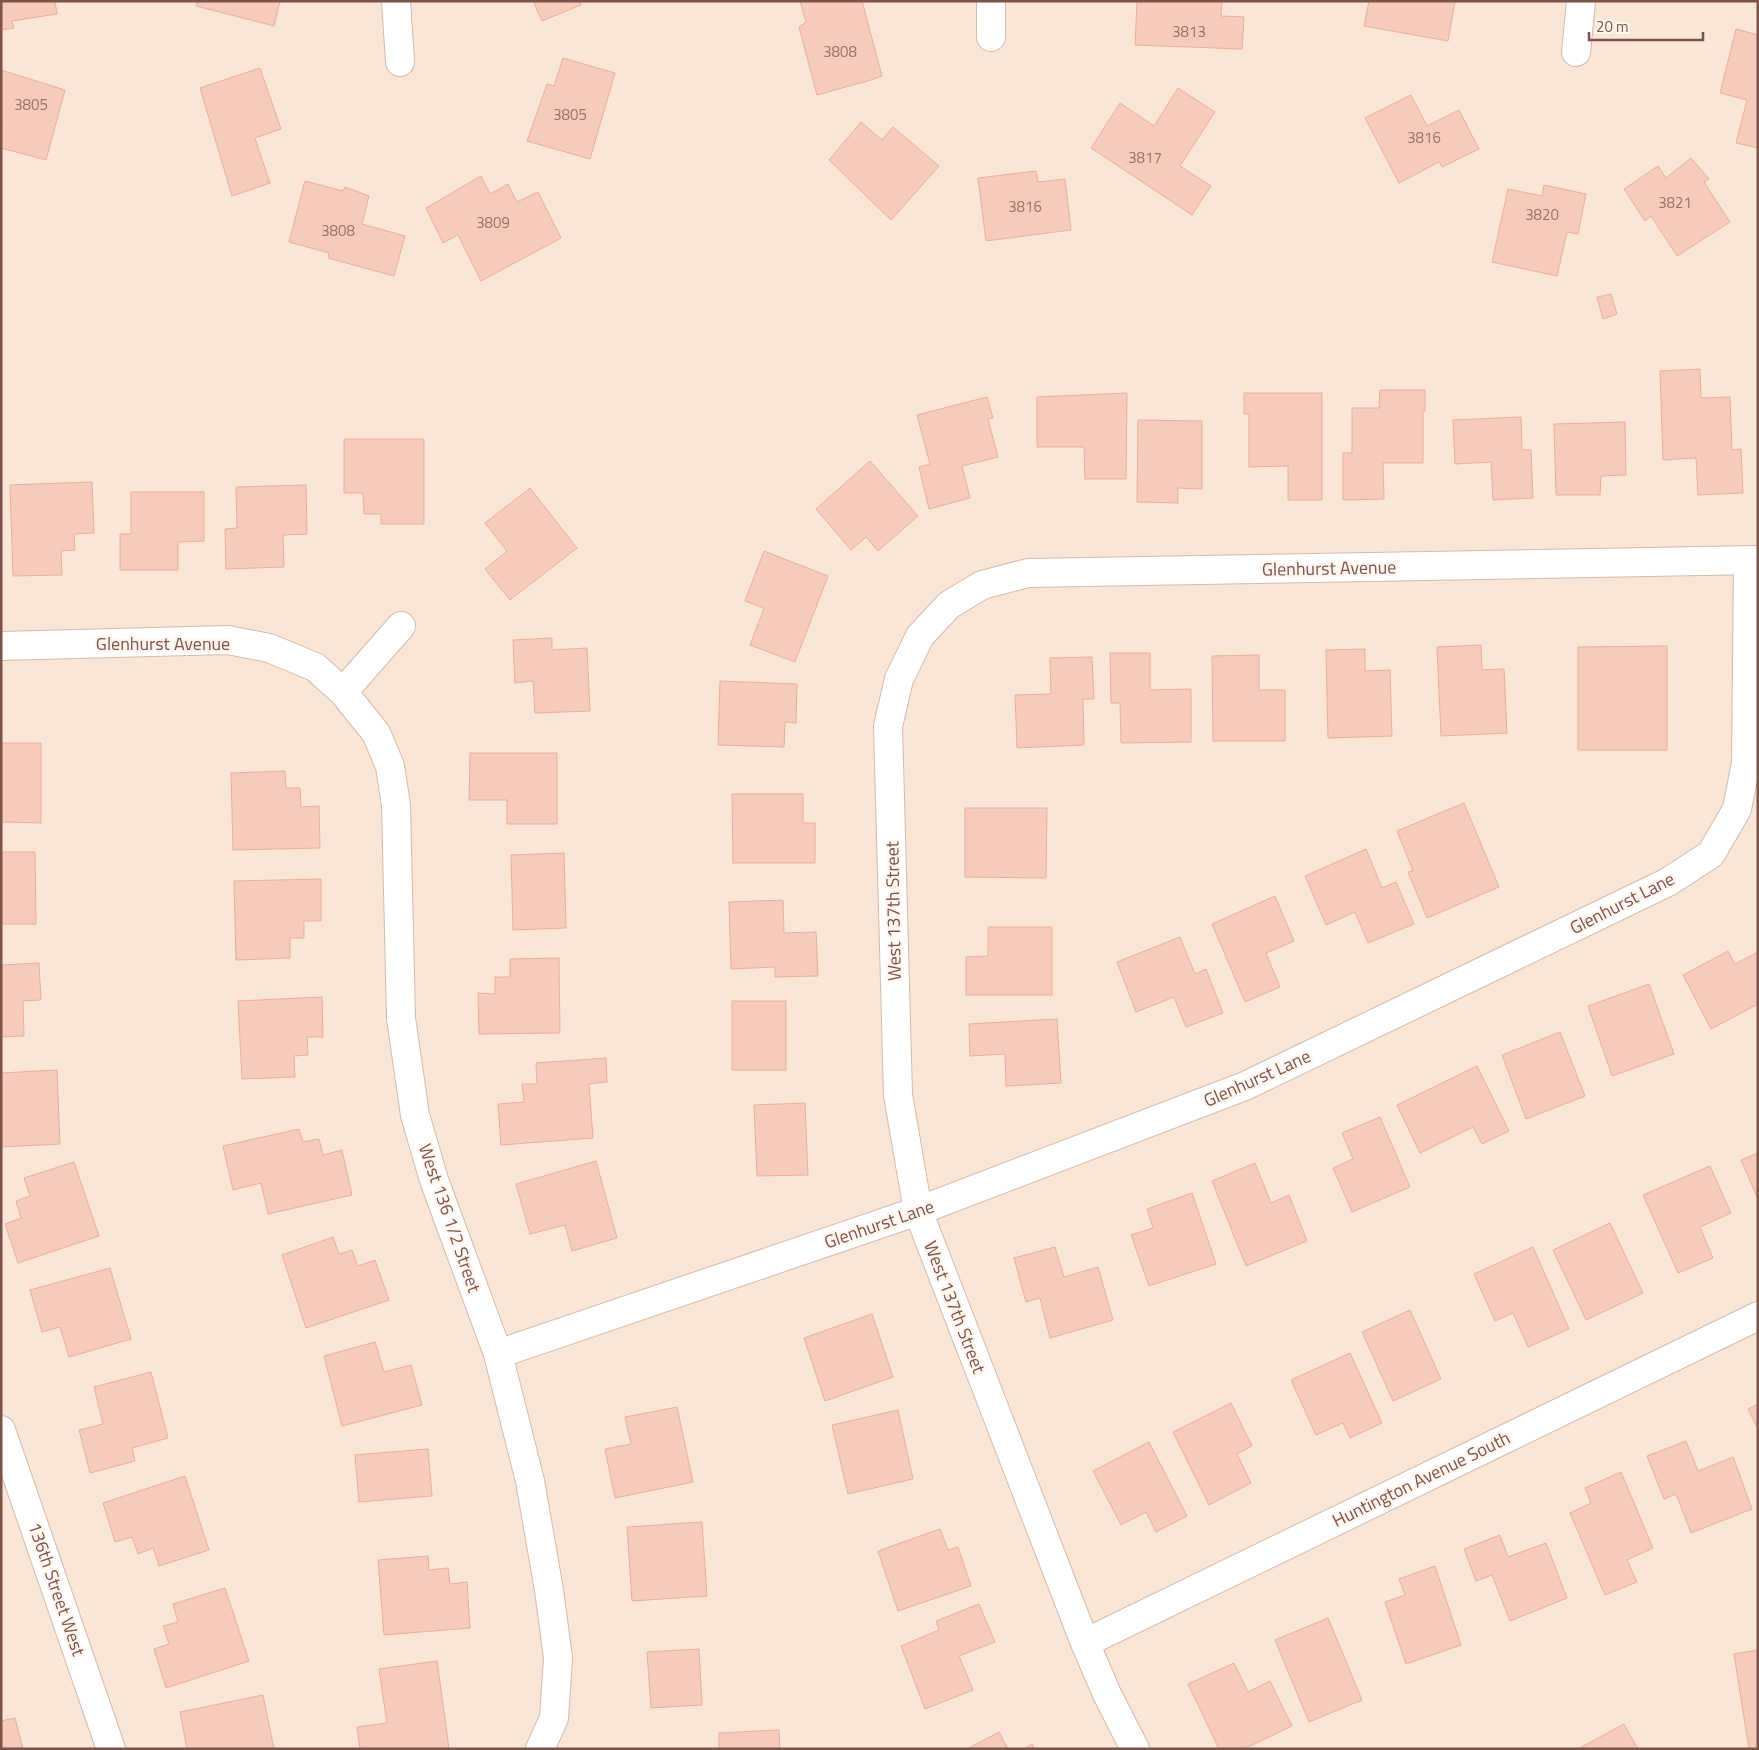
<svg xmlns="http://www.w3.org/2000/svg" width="1759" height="1750" font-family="'Titillium Web',sans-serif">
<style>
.residential{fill:#f9e6d7}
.building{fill:#f7cbbb;stroke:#ebae9a}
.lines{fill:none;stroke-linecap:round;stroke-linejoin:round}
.minor-casing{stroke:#d4baad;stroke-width:30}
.minor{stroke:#fff;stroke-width:28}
.labels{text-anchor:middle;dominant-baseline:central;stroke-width:5;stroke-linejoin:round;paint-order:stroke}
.number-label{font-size:15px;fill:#9a7165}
.street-label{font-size:18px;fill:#7b5348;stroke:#fff7ef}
</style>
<rect width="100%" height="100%" fill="#fef2e7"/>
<!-- residential -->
<path class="residential" d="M1 1H1758V1749H1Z"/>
<!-- building -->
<path class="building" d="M1 1H55L57 14 12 21 14 28 1 30Z
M197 1H280L274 26 196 6Z
M533 1H580L581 5 542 21Z
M800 1H862L882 76 871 80 817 95 799 27 806 22Z
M1137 1H1222L1221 16 1244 17 1242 49 1135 45Z
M1369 1H1455L1448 41 1364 26Z
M1736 29 1758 35V148L1736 143 1747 100 1720 93Z
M563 58 615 73 590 159 527 141 547 84 554 86Z
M260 68 281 129 255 138 270 183 232 196 200 88Z
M1 70 65 90 46 160 1 148V127L3 119H1Z
M1178 88 1215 112 1180 166 1211 186 1192 215 1091 148 1120 103 1154 126Z
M1411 95 1427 126 1459 110 1479 149 1442 167 1439 162 1399 183 1365 118Z
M861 122 882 140 893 127 939 166 891 220 829 160Z
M1691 158 1709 179 1704 182 1730 222 1677 256 1651 216 1645 221 1624 189 1658 166 1666 178Z
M1036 171 1038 182 1065 179 1071 230 986 241 978 178Z
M481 176 490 194 508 184 517 202 538 192 561 238 481 281 458 235 443 243 426 208Z
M305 181 343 191 345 187 369 196 362 224 405 236 394 276 328 258 329 253 289 242Z
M1544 185 1586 194 1578 234 1567 232 1557 276 1492 262 1508 189 1542 196Z
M1611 294 1617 314 1603 319 1597 297Z
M1700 369 1701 398 1730 397 1732 450 1741 449 1743 493 1698 495 1696 458 1663 460 1660 371Z
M1380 390H1425V411H1423V463H1383L1384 499 1343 500V453H1352V408H1379Z
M1127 393 1126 479H1085L1084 447H1037V397Z
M1244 393H1322V500H1288V466L1249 467V414H1244Z
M987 397 993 418 988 419 998 457 962 466 970 498 929 509 919 467 930 464 917 415Z
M1521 417 1522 450H1531L1533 498 1493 500 1491 462 1455 464 1453 420Z
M1138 420 1202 421V489L1178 488V503L1137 502Z
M1625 422 1626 475 1601 476 1600 495H1556L1554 424Z
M344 439H424V524H381V514H364L363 493H344Z
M870 461 918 516 878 551 866 537 851 550 816 509Z
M92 482 94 533 74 534 75 550 61 551 62 575 13 576 10 485Z
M306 485 307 534 283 535 284 567 226 569 225 529 237 528 236 487Z
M530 488 577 548 510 600 485 569 507 551 485 523Z
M131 492H204V541L178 542V570H120V534H131Z
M764 551 828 576 795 662 750 645 764 608 745 601Z
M552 638V650L587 648 590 711 535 713 533 681 515 683 513 640Z
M1481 645 1482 670 1504 669 1507 733 1441 736 1437 647Z
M1667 646V750H1578V647Z
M1365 649V671L1390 670 1392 736 1328 738 1326 650Z
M1110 653H1150V690L1191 689V742L1121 743 1120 703H1111Z
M1259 655V690H1285V741H1213L1212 656Z
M1092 657 1094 699H1083L1084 745 1017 748 1015 695 1051 694 1050 658Z
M720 681 797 684 796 723 785 722 784 747 718 745Z
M1 743H41V823L1 822Z
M470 753H557V824H507V800H469Z
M285 771 286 788H300L301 807 319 806 320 848 233 850 231 773Z
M732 794H803V823H815V863H733Z
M1464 803 1499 887 1427 918 1408 872 1413 871 1397 831Z
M965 808H1047L1046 878 965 877Z
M1366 849 1382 888 1396 882 1414 924 1368 943 1355 912 1326 925 1305 876Z
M1 852H35L36 924H1Z
M564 853 566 928 513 930 511 855Z
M321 879V921H304V938H290V958L236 960 234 881Z
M1275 896 1294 941 1266 953 1280 987 1245 1002 1212 924Z
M783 900 784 933 816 932 818 976 775 977V967L731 969 729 902Z
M988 927H1052V995H966V957L988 956Z
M1180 937 1195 974 1206 969 1223 1013 1186 1027 1174 997 1136 1012 1117 962Z
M1728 951 1735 964 1758 952V1004L1711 1029 1683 975Z
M559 958 560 1033 479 1034 478 993 495 994V977H510V959Z
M39 963 41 1000 23 1001 24 1036 1 1037V965Z
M1649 984 1674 1054 1612 1076 1588 1006Z
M322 997 323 1037H307L308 1055 294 1056 295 1077 242 1079 238 1001Z
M732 1001H786V1070H732Z
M1057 1019 1061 1083 1006 1086 1005 1054 970 1056 969 1024Z
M1560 1032 1585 1096 1526 1119 1502 1055Z
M606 1058 607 1082 589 1084 593 1138 501 1145 498 1104 524 1102 522 1084H537L536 1063Z
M1477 1066 1509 1131 1482 1144 1473 1127 1420 1153 1397 1105Z
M57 1070 60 1144 1 1147V1073Z
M805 1103 808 1175 757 1176 754 1105Z
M1380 1117 1410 1187 1352 1212 1333 1168 1353 1159 1342 1133Z
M299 1129 303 1142 319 1139 323 1155 342 1150 352 1195 268 1214 261 1183 233 1190 223 1146Z
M1758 1153V1199L1741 1160Z
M596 1161 617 1238 572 1251 565 1225 530 1234 516 1184Z
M74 1162 99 1236 18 1263 5 1224 21 1218 16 1201 30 1196 24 1178Z
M1255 1163 1271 1203 1289 1195 1307 1241 1246 1266 1212 1181Z
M1710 1166 1731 1213 1700 1227 1713 1258 1678 1273 1643 1195Z
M1192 1193 1216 1264 1149 1286 1131 1235 1153 1228 1147 1209Z
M1610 1223 1643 1293 1586 1320 1553 1250Z
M333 1237 339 1254 352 1250 358 1266 375 1260 389 1300 306 1328 282 1255Z
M1055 1247 1064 1277 1098 1267 1113 1320 1050 1338 1040 1298 1026 1302 1014 1258Z
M1533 1247 1569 1329 1528 1347 1513 1313 1495 1321 1474 1274Z
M110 1268 131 1339 69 1357 60 1327 42 1332 30 1290Z
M1410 1310 1441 1379 1393 1401 1362 1332Z
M872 1314 893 1377 825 1401 804 1338Z
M375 1342 384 1372 411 1365 422 1405 342 1426 324 1356Z
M1350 1353 1382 1423 1350 1438 1343 1423 1316 1435 1291 1380Z
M151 1372 168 1438 132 1448 135 1461 90 1473 79 1430 103 1424 94 1387Z
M1231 1403 1252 1446 1237 1454 1251 1483 1209 1505 1173 1432Z
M1758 1404V1429L1748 1409Z
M677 1407 693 1482 615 1498 605 1449 631 1444 625 1417Z
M898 1410 913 1479 848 1494 832 1425Z
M1686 1441 1698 1471 1733 1457 1752 1509 1691 1533 1676 1494 1664 1499 1647 1456Z
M1149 1442 1187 1516 1156 1532 1146 1512 1121 1525 1093 1471Z
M428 1449 432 1496 359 1502 355 1455Z
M1621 1472 1653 1548 1627 1560 1637 1582 1605 1595 1570 1513 1591 1503 1585 1488Z
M185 1476 209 1550 159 1566 153 1548 138 1554 132 1537 115 1542 103 1503Z
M702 1522 707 1596 632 1601 627 1527Z
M940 1529 948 1550 958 1547 971 1586 898 1611 878 1551Z
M1500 1535 1508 1557 1546 1543 1567 1598 1510 1621 1492 1575 1476 1581 1464 1549Z
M428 1556 429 1570 448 1568 450 1584 467 1582 470 1628 384 1635 378 1560Z
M1435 1566 1461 1645 1406 1664 1385 1602 1405 1595 1399 1579Z
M225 1588 249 1661 166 1688 154 1649 169 1644 163 1626 178 1622 173 1604Z
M979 1604 995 1642 959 1656 973 1690 925 1709 901 1646 939 1630 936 1621Z
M1328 1618 1362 1700 1309 1722 1275 1640Z
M699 1649 702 1705 651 1708 647 1652Z
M1758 1650V1749H1749L1734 1654Z
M437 1661 449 1749H360L357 1727 387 1723 379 1669Z
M1234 1663 1248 1692 1270 1681 1292 1726 1244 1749H1219L1188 1684Z
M263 1695 274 1749H187L180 1712Z
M15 1718 23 1749H1V1721Z
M1624 1724 1638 1749H1578Z
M779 1730 780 1749H719V1733Z
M999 1732 1008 1749H967Z
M1032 1744 1035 1749H1024Z"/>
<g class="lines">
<defs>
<path id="minor" d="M396 1 400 62
M991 37V1
M1576 52 1581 1
M1 646 228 640 269 648 315 667 343 692 401 626
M343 692 376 733 390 766 396 805 401 1018 415 1115 434 1180 498 1354 530 1481 549 1590 558 1658 554 1718 540 1749
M498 1354 918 1211 1245 1086 1668 882 1711 854 1737 809 1746 763 1748 560
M1 1430 111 1749
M1085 1643 1758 1316
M1135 1749 1107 1694 1085 1643 918 1211 898 1095 888 726 899 679 920 636 949 605 982 585 1028 573 1758 560"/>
</defs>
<!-- minor casing -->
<use href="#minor" class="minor-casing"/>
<!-- minor -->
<use href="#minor" class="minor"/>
</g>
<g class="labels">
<!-- number labels -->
<g class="number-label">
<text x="1189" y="31">3813</text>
<text x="840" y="51">3808</text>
<text x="31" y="104">3805</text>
<text x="570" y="114">3805</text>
<text x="1424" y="137">3816</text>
<text x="1145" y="157">3817</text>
<text x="1675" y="202">3821</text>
<text x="1025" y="206">3816</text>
<text x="1542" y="214">3820</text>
<text x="493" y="222">3809</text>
<text x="338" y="230">3808</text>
</g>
<!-- street labels -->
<g class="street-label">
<text transform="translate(1329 568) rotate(-1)">Glenhurst Avenue</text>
<text x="163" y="643">Glenhurst Avenue</text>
<text transform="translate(1622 903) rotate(-27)">Glenhurst Lane</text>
<text transform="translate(893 911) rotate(-91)">West 137th Street</text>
<text transform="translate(1257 1078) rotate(-24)">Glenhurst Lane</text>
<text transform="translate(450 1218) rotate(71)">West 136 1/2 Street</text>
<text transform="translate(879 1224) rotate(-19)">Glenhurst Lane</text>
<text transform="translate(955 1307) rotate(69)">West 137th Street</text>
<text transform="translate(1421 1479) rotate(-26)">Huntington Avenue South</text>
<text transform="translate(57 1589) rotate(71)">136th Street West</text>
</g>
</g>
<!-- border -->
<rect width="1759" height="1750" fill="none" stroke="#7b5348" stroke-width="5"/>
<!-- scale -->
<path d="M1589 32v8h114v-8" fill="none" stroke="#7b5348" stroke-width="2.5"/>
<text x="1596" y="32" font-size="15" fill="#7b5348" stroke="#fff7ef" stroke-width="4" paint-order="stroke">20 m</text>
</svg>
